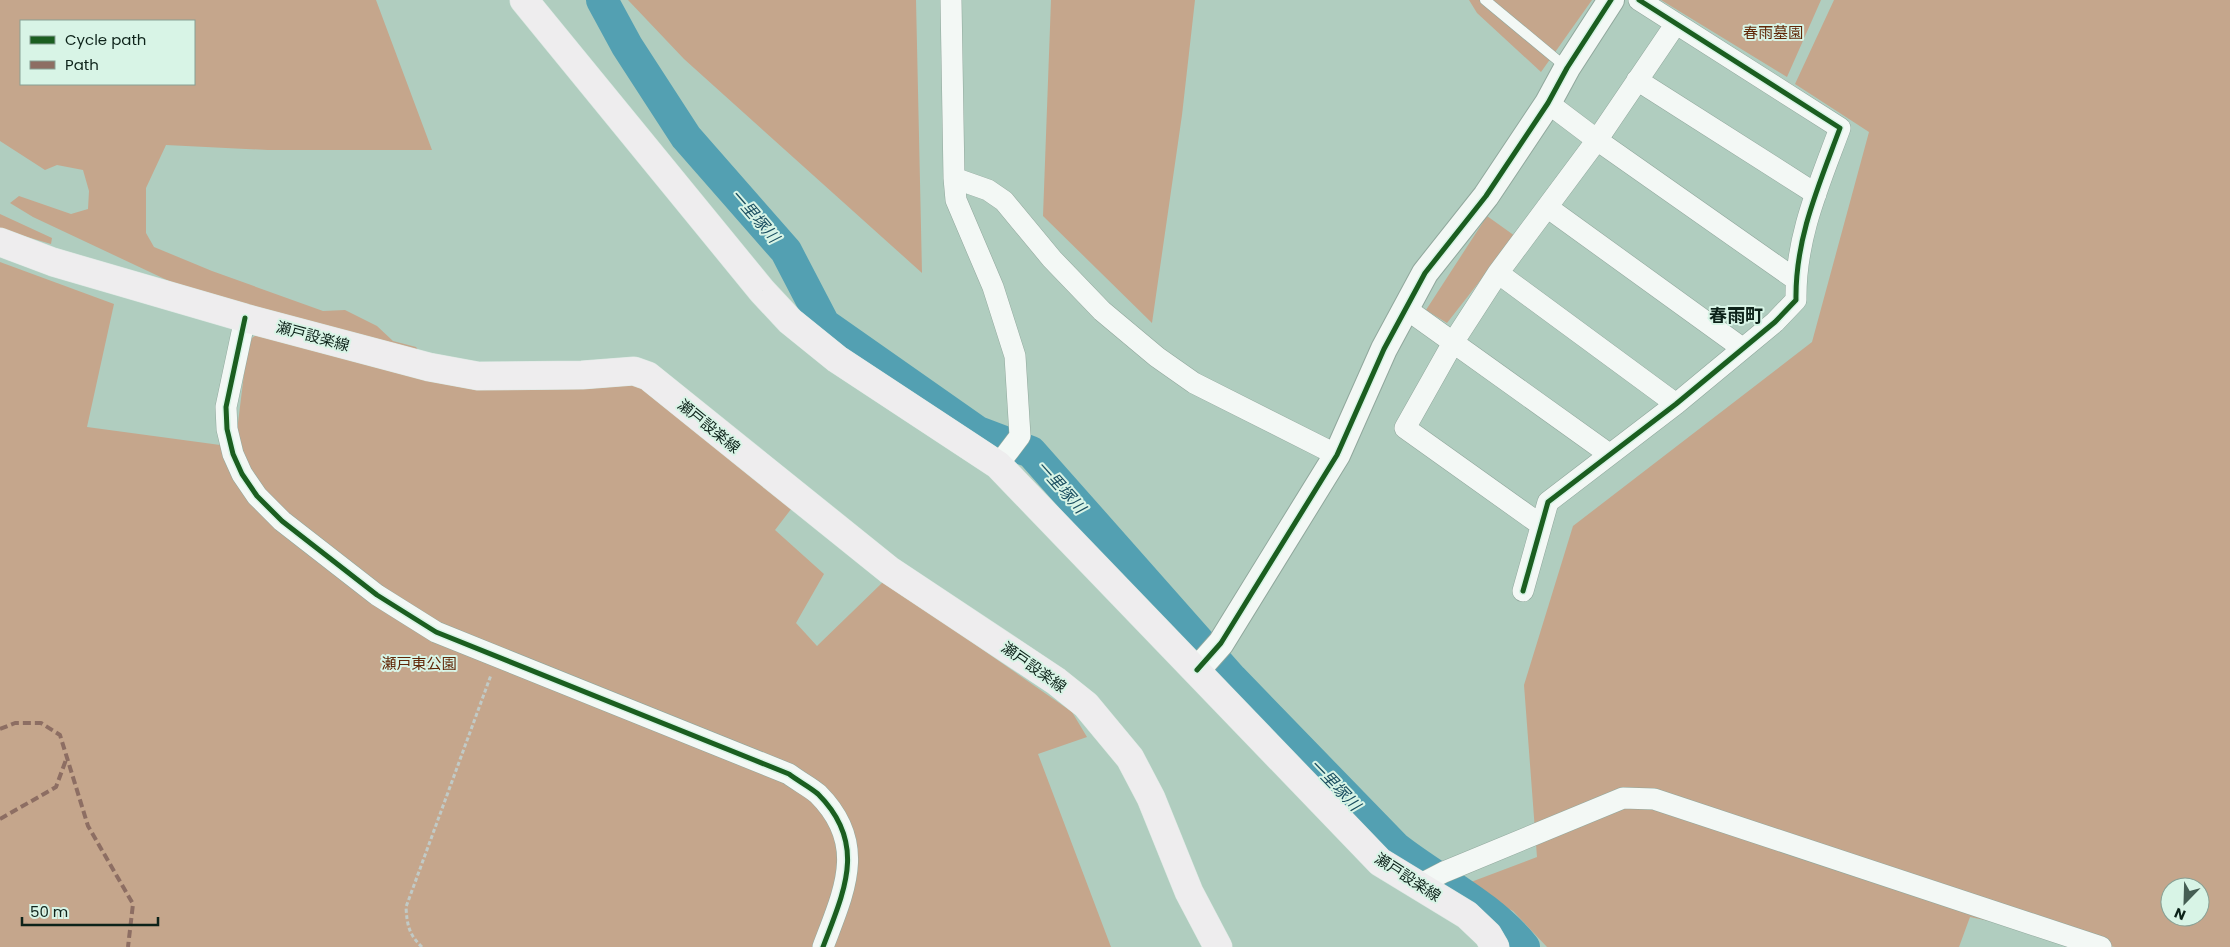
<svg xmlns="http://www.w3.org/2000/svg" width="2230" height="947" font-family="Poppins,'Noto Sans JP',sans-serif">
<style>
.green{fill:#c5a68c;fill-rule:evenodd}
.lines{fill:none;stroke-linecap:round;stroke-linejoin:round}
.river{stroke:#53a0b2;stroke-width:32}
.service-casing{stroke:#90a79c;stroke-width:11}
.minor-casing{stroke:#90a79c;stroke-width:22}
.tertiary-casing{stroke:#90a79c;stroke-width:28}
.primary-casing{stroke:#dbe8e2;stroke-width:29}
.path{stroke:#c1cac6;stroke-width:3;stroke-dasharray:4 2.5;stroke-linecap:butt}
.service{stroke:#f3f8f5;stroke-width:10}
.minor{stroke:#f3f8f5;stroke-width:21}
.tertiary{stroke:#f3f8f5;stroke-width:26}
.primary{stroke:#eeedee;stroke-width:28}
.quiet{stroke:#8d6e63;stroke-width:4;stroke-dasharray:8 4;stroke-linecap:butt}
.cycleway-casing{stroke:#d8f4e6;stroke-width:8}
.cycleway{stroke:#1b5e20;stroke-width:5}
.labels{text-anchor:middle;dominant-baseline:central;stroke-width:4;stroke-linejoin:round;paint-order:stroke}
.park-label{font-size:15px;fill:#602707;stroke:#d8f4e6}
.street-label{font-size:15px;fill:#0d231a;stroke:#d8f4e6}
.water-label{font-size:16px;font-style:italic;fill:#1a4e60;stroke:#d8f4e6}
.quarter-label{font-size:18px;font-weight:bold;fill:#0d231a;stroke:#d8f4e6}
</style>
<rect width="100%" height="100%" fill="#b0cdbf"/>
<!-- green -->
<path class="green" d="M0 0H376L432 150H268L166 145 146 188V233L154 247 212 271 323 311 345 310 377 326 393 341 416 347 420 353 186 289 33 217 10 203 19 196 71 214 88 209 89 191 83 170 57 165 45 170 0 141ZM21 21H194V84H21Z
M628 0H916L922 273 684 59Z
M1051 0H1195L1182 115 1152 323 1043 216Z
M1469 0H1592L1541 72 1477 13Z
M1661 0H1821L1787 77Z
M1834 0H2230V947H2115L1970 917 1959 947H1547L1513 911 1463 885 1537 857 1524 685 1573 526 1812 342 1869 132 1795 84ZM2170 887H2200V917H2170Z
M0 214 52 238 51 244 0 229Z
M1487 216 1515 236 1447 323 1426 310Z
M0 262 114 304 87 427 235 447 246 358 252 338 261 332 457 381 636 382 795 504 775 530 824 574 796 623 817 646 884 581 1072 712 1087 737 1038 754 1111 947H0Z"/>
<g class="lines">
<!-- river -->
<path class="river" d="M602 0 627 46 686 137 786 251 824 324 978 432 1031 452 1232 679 1395 847C1438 881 1489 904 1524 947"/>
<defs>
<path id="service" d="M1485 0 1567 68"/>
<path id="minor" d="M951 0 954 178 956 200 993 287 1015 356 1020 436 998 465
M1637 80 1816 194
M1548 103 1597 140 1795 279
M954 178 988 190 1004 201 1052 259 1102 311 1157 357 1194 383 1337 455
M1547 207 1742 348
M1498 273 1676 404
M1405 308 1609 454
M245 318 226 407 227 429 233 454 242 474 257 496 282 521 377 595 436 632 789 774C798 781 810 787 818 794 868 844 844 891 823 947
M1541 525 1405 428 1454 341 1498 273 1597 140 1675 25
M1523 591 1548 502 1676 404 1775 322 1796 300C1795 238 1819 185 1840 128L1639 0
M1417 886 1444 872 1623 798 1654 799 2101 947"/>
<path id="tertiary" d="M1197 670 1221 643 1337 455 1384 349 1425 273 1486 196 1548 103 1567 68 1611 0"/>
<path id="primary" d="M524 0 762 291 790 321 837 359 998 465 1380 862 1467 915 1488 935 1495 947
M0 242 53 262 245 318 429 367 478 376 582 375 634 371 648 376 889 570 1056 681 1086 705 1130 758 1151 798 1189 892 1218 947"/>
</defs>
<!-- service casing -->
<use href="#service" class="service-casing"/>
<!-- minor casing -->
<use href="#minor" class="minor-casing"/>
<!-- tertiary casing -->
<use href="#tertiary" class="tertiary-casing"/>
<!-- primary casing -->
<use href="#primary" class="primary-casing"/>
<!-- path -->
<path class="path" d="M422 947C409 935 407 925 406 907L491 675"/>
<!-- service -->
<use href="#service" class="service"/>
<!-- minor -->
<use href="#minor" class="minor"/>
<!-- tertiary -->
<use href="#tertiary" class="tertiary"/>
<!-- primary -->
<use href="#primary" class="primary"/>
<!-- quiet -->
<path class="quiet" d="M0 729 15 723H41L60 735 88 826 133 904 128 947
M0 819 56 787 67 757"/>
<defs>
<path id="cycleway" d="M245 318 226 407 227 429 233 454 242 474 257 496 282 521 377 595 436 632 789 774C798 781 810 787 818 794 868 844 844 891 823 947
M1523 591 1548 502 1676 404 1775 322 1796 300C1795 238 1819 185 1840 128L1639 0
M1197 670 1221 643 1337 455 1384 349 1425 273 1486 196 1548 103 1567 68 1611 0"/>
</defs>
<!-- cycleway casing -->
<use href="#cycleway" class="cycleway-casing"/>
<!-- cycleway -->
<use href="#cycleway" class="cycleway"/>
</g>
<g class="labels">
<!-- park labels -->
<g class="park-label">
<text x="1773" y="32">春雨墓園</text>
<text x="419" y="663">瀬戸東公園</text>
</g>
<!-- street labels -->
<g class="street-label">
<text transform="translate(313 336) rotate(15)">瀬戸設楽線</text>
<text transform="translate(709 426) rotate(39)">瀬戸設楽線</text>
<text transform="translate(1034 667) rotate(35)">瀬戸設楽線</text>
<text transform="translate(1408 877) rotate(33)">瀬戸設楽線</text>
</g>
<!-- water labels -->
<g class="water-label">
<text transform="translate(755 216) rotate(49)">一里塚川</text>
<text transform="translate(1061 487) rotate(48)">一里塚川</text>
<text transform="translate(1335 785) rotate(46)">一里塚川</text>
</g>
<!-- quarter labels -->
<g class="quarter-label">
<text x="1736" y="315">春雨町</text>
</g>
</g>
<!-- legend -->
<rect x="20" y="20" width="175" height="65" fill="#d8f4e6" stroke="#87a094"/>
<rect x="30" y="36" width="25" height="8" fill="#1b5e20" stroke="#87a094"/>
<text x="65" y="45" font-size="15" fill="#0d231a">Cycle path</text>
<rect x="30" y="61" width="25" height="8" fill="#8d6e63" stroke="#87a094"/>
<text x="65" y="70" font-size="15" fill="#0d231a">Path</text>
<!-- north arrow -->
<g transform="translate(2185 902) rotate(203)"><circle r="24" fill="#d8f4e6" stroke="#87a094"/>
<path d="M0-4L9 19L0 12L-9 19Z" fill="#465e54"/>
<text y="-8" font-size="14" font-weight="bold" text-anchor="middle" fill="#0d231a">N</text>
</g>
<!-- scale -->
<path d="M22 917v8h136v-8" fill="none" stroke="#0d231a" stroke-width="2.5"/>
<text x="30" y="917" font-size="15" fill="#0d231a" stroke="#d8f4e6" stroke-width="4" paint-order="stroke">50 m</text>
</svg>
